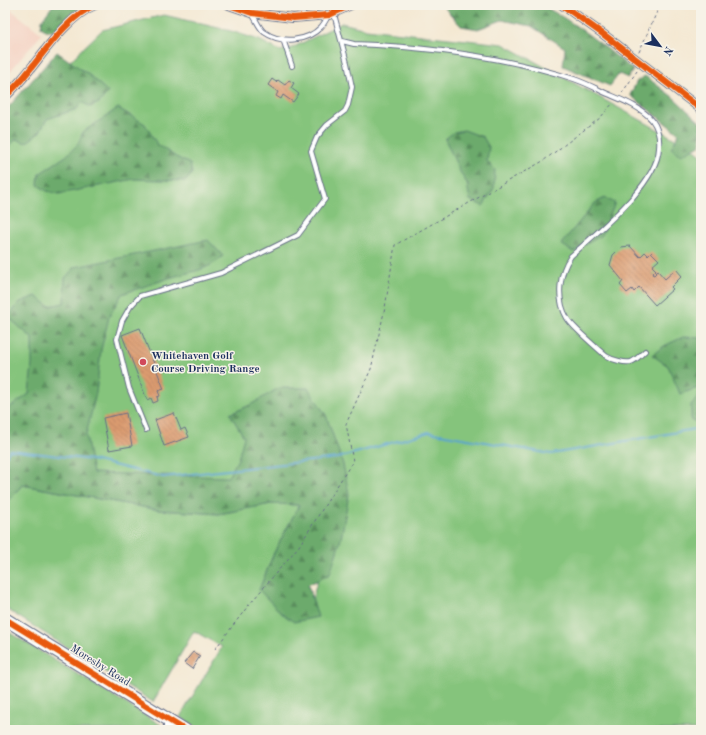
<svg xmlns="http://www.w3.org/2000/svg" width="706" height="735" font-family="'Old Standard TT',serif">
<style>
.built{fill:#f5d2c2}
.green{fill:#85c47c;stroke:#507a6d}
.forest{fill:url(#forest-firs);stroke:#446c65}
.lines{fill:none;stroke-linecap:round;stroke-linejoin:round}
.stream{stroke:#57a3d0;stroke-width:2}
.building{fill:url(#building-back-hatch)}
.lane-casing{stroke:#677087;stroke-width:6}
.street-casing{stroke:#677087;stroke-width:10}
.secondary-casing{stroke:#677087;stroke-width:14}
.path{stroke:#677087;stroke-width:1;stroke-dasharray:3 3;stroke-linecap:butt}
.lane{stroke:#fff;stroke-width:4}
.street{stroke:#fff;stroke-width:8}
.secondary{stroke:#fff;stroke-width:12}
.cycleway-casing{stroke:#f7f3e8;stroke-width:8}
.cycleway{stroke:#e8590c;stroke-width:6}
.poi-dot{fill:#d1495b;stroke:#f7f3e8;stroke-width:1.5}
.labels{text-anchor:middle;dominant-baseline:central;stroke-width:3;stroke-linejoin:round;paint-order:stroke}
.poi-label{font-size:11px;font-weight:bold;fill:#1b2f5e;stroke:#f7f3e8;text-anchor:start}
.street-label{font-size:11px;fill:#1b2f5e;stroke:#f7f3e8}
</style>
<defs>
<pattern id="forest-firs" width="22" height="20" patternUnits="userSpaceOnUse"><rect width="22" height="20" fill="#6caa6c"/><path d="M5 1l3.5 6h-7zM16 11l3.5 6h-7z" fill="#588b5c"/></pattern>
<pattern id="building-back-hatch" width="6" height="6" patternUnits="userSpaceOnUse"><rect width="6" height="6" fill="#db9b6f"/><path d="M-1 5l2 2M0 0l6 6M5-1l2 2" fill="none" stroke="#b17f5e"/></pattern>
</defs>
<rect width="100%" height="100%" fill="#f7f3e8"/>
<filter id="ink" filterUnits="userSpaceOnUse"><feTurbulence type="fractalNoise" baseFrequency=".025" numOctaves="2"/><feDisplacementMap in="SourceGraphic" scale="8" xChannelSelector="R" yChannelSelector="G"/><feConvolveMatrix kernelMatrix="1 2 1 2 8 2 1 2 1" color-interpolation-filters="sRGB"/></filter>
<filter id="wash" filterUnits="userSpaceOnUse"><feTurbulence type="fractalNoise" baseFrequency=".012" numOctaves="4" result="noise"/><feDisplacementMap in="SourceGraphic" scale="16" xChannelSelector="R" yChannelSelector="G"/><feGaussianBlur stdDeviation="0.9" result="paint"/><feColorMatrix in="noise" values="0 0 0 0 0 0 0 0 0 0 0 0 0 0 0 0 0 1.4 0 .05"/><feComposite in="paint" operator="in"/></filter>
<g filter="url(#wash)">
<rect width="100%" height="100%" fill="#f4e8d2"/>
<!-- built -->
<path class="built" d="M5 5 42 34 5 77Z"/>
<!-- green -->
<path class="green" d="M164 15 231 31 259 40 280 51 292 48 342 23 366 29 503 44 695 150 701 155V730H202L180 717 222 647 194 631 153 702 5 608V506L22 485 159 510 219 514 271 504 299 505 274 553 259 590 307 619 342 490 13 468 5 479V124L102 30Z
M5 630 161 725 160 730H5Z"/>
<!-- forest -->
<path class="forest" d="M53 5H82L54 31H47L41 27 42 20Z
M444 5H541C575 22 604 46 633 70L628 78 619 74 610 86 563 66 565 48 531 26 502 20 478 29 461 26 443 6Z
M57 52 88 74 108 92 99 103 90 107 82 102 77 109 47 119 39 133 26 143 16 139 5 152V111Z
M645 76 673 97 701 123V143L700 145 681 155 671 148 679 134 630 95 637 81Z
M118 108 145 124 157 144 176 157 190 164 192 173 186 181 134 179 59 194 47 191 38 185 39 174 66 156 78 144 83 132Z
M464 130 483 137 489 147 487 161 495 170 494 188 483 206 470 200 467 184 459 170 445 139 454 132Z
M605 198 615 203 602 235 573 252 561 244 595 203Z
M208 240 223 256C209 271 188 272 169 278 153 283 138 289 122 294L109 317 101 350 96 393 86 435 93 473 228 477 238 459 244 437 230 414 250 405 279 388H308L326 415 343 464 349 494 341 539 330 574 308 585 318 617 294 622 281 613 259 590 274 553 299 505 271 504 219 514 159 510 22 485 5 506V411L29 394 32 364V338L8 317 20 302 36 296 49 306 64 303 65 278 75 267Z
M683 337 701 338V387L680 394 668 366 652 355 664 346Z
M701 392V424L691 420V405Z"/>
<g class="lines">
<!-- stream -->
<path class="stream" d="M5 457 10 450 92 460 163 477 338 458 429 432 551 454 701 428"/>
</g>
<g id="blocks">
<!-- building -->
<path class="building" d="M272 79 276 82 278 80 285 85 289 80 294 83 291 88 299 94 293 102 283 95 281 99 276 96 278 92 268 85Z
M630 246 640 257 645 252 648 255 651 252 659 260 652 266 656 270 652 274 654 275 658 271 665 279 676 269 682 276 671 287 673 289 655 305 639 287 634 292 632 289 627 293 620 285 623 281 610 265 613 255 621 247Z
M140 328 164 389 158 391 160 396 157 397 158 401 153 403 151 398 147 400 122 335Z
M126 413 132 446 109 450 103 418Z
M174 413 181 430 185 428 189 437 164 446 155 420Z
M193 652 200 656 192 669 184 663Z"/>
</g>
</g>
<g filter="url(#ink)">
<use href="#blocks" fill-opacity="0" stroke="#677087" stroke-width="1"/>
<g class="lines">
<defs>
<path id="lane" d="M252 14C256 19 259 28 264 32 281 44 307 42 321 27 324 24 326 20 328 16
M283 39 292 66
M342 41 354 44C429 47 503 56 574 79 586 83 597 89 608 94 622 100 641 107 652 120 658 128 660 138 659 148 657 185 597 232 571 256 559 273 556 299 567 318 573 328 596 347 606 356 611 359 614 360 619 361 633 365 635 360 645 351
M146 430 129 388 117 339 122 321 130 307 140 296 221 273 298 235 325 199 311 151 317 137 327 125 345 111 348 105 352 87 347 63 334 14"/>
<path id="street" d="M229 5 252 13 293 18 329 15 351 5
M562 5 603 34 701 109
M5 97C11 91 17 85 22 79 42 56 66 17 95 5
M167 730 169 721"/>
<path id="secondary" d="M5 619 185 730"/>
</defs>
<!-- lane casing -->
<use href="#lane" class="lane-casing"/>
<!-- street casing -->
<use href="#street" class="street-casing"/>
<!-- secondary casing -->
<use href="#secondary" class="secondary-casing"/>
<!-- path -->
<path class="path" d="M639 52 660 5
M622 93 637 71
M215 649 248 606 299 546 353 461 346 424 371 369 385 308 395 245 543 161 600 118 613 103"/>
<!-- lane -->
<use href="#lane" class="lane"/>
<!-- street -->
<use href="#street" class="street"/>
<!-- secondary -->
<use href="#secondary" class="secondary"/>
<defs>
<path id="cycleway" d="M229 5 252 13 293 18 329 15 351 5
M562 5 603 34 701 109
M5 97C11 91 17 85 22 79 42 56 66 17 95 5
M5 619 185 730"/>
</defs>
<!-- cycleway casing -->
<use href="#cycleway" class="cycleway-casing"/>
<!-- cycleway -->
<use href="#cycleway" class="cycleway"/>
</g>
</g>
<!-- markers -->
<circle class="poi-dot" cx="143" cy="362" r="4"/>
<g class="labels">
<!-- poi labels -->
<g class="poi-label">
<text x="151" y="356">Whitehaven Golf<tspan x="151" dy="13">Course Driving Range</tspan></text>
</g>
<!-- street labels -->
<g class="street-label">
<text transform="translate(100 666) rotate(32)">Moresby Road</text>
</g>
</g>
<!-- margin -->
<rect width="706" height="735" fill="none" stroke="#f7f3e8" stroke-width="20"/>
<!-- north arrow -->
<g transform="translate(660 46) rotate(122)" stroke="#f7f3e8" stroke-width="3" paint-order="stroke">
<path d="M0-3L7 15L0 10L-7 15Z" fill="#1b2f5e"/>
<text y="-6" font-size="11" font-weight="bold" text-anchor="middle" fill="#1b2f5e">N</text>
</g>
</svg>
